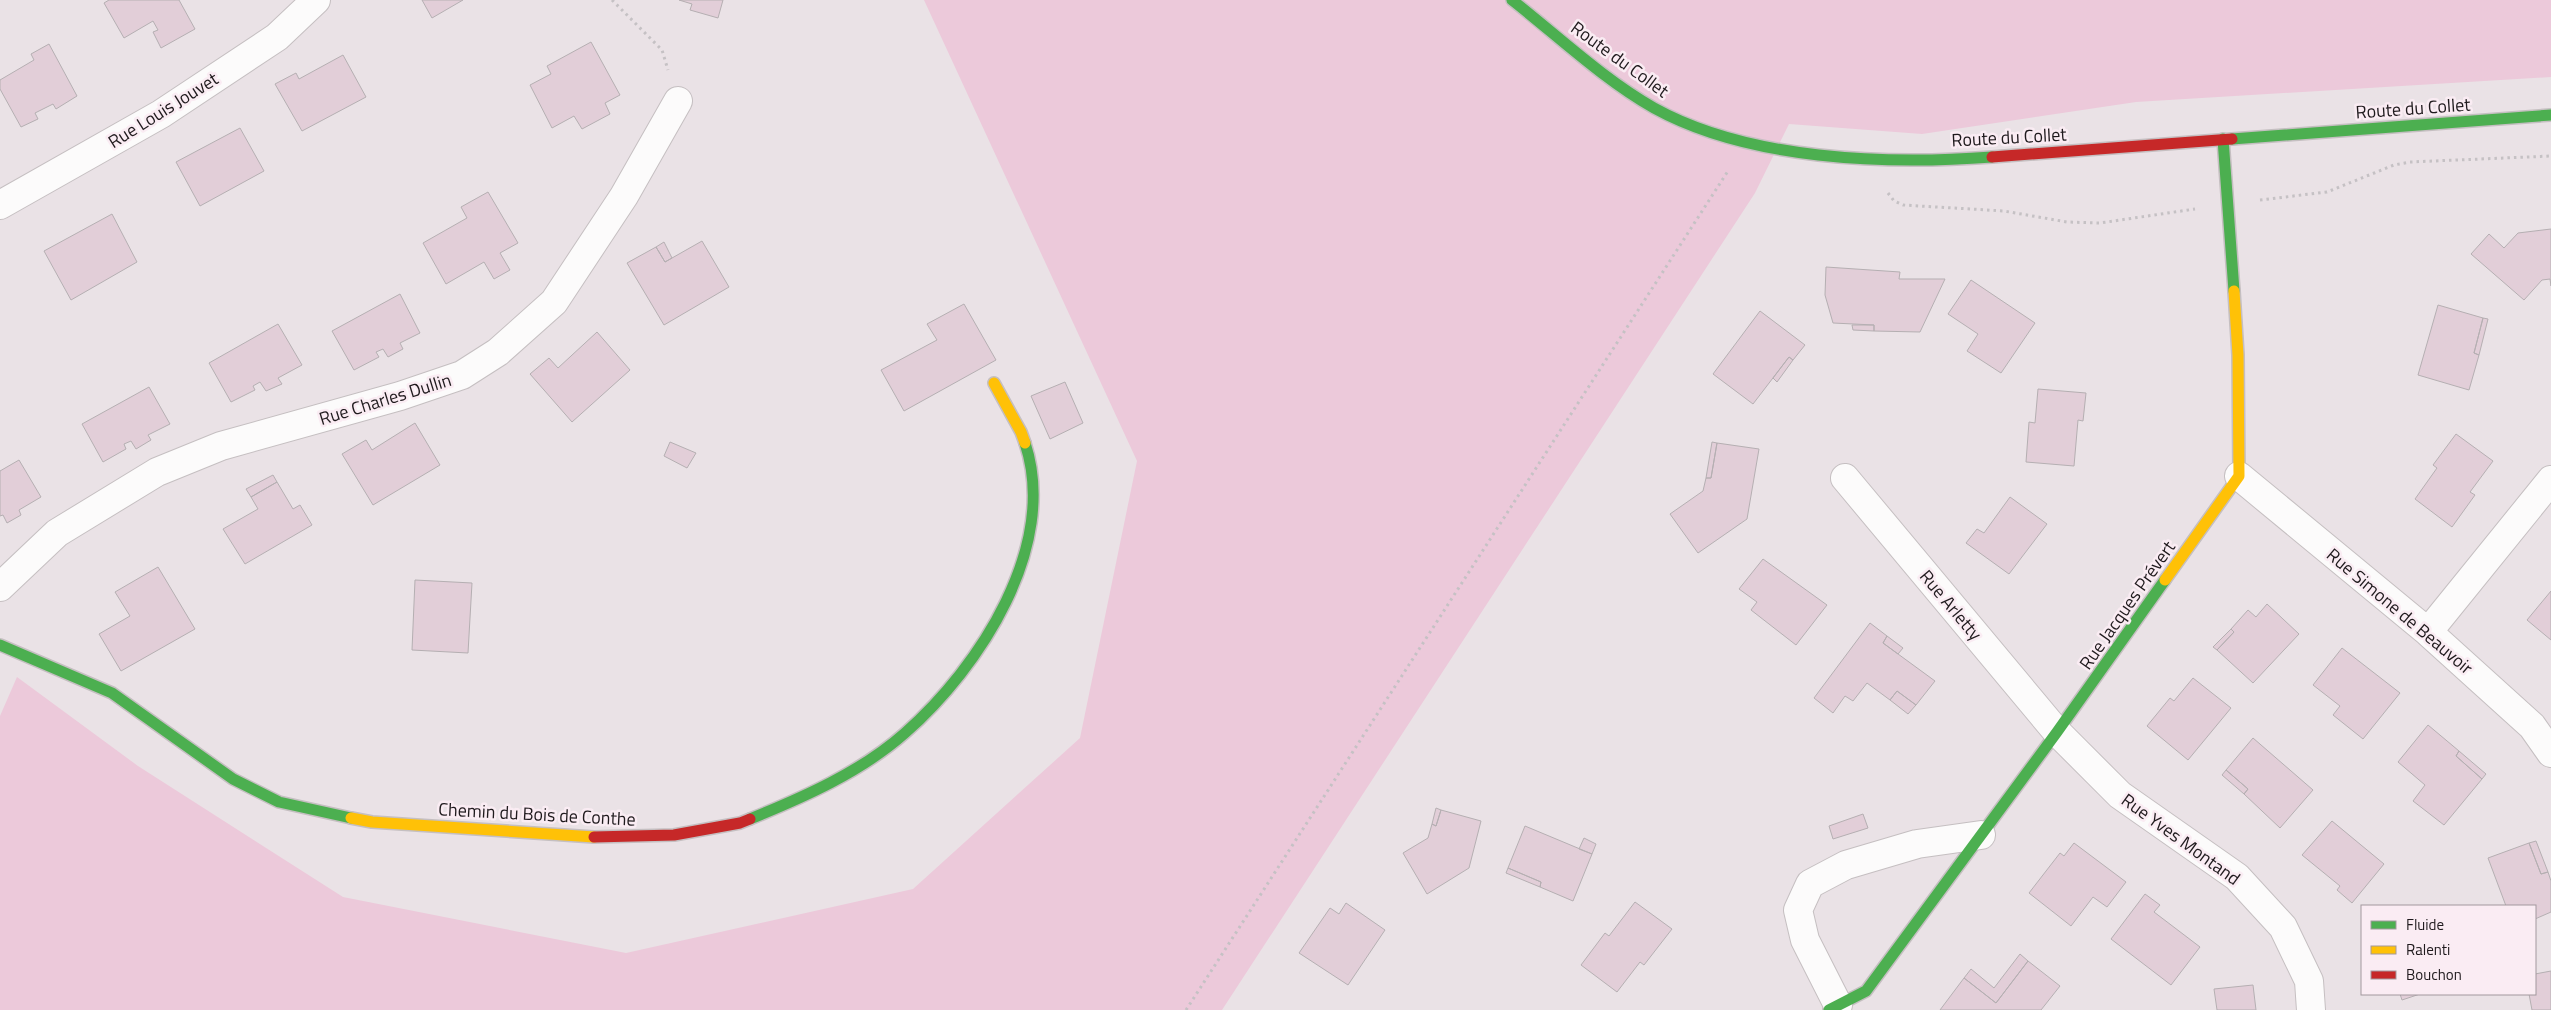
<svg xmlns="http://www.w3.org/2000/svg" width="2551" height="1010" font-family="'Titillium Web',sans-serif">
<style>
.green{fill:#ecc9da}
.building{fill:#e2ced8;stroke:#b5afb2}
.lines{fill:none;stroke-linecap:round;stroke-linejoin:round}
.street-casing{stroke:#c5bfc1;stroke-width:30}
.fast-casing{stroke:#c5bfc1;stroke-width:14}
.slow-casing{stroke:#c5bfc1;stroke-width:14}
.jam-casing{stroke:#c5bfc1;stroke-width:14}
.path{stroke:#c5c1c4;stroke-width:3;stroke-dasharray:2.5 4;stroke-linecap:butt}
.street{stroke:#fcfbfb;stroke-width:28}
.fast{stroke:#4caf50;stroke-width:11}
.slow{stroke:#ffc107;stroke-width:11}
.jam{stroke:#c62828;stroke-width:11}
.labels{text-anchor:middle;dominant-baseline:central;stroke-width:5;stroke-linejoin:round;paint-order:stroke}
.street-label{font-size:18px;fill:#1f1a1d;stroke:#faecf3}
</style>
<rect width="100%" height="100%" fill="#eae2e6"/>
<!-- green -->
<path class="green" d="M924 0H2551V77L2136 102 1922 134 1789 124 1755 193 1222 1010H0V716L17 677 138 766 343 897 626 953 913 889 1080 738 1137 461Z"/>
<!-- building -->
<path class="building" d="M109 0H179L195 29 161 48 153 32 158 30 153 21 124 38 104 3Z
M422 0H463L432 18Z
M679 0H723L718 18 690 10 692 4Z
M591 42 620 95 605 103 610 114 582 129 574 116 552 128 530 85 551 74 547 66Z
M49 44 77 96 56 109 53 104 35 113 38 119 21 127 0 89V80L34 60 31 54Z
M343 55 366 97 302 131 275 84 296 73 299 79Z
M240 128 264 171 200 206 176 162Z
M488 192 518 243 500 253 510 270 494 279 484 262 446 284 423 243 467 218 461 207Z
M112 214 137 262 71 300 44 251Z
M2551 229V286L2550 279 2542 280 2524 300 2471 254 2489 234 2504 248 2518 233Z
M702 241 729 287 664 325 627 263 656 247 665 262Z
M664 242 672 258 665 262 656 247Z
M1826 267 1900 272 1899 279H1945L1920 332 1874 331V325L1833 323 1825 295Z
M1971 280 2035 323 2001 373 1967 351 1978 334 1948 314Z
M400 294 420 333 400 343 403 349 388 357 383 349 376 352 379 357 354 370 332 331Z
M964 304 996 360 904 411 881 370 937 340 927 324Z
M2438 305 2483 318 2474 353 2479 355 2469 390 2418 375Z
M1760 311 1805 345 1793 360 1789 357 1753 404 1713 374Z
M2483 318 2488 319 2479 355 2474 353Z
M278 324 302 365 278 378 282 384 266 391 260 382 253 386 255 390 231 402 209 363Z
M1852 325H1874V331L1853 330Z
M597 332 630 370 572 422 530 374 549 358 558 368Z
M1789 357 1793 360 1777 382 1773 378Z
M1065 382 1083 423 1050 439 1031 396Z
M149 387 170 424 148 435 151 440 136 449 131 441 124 444 126 449 103 462 82 424Z
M2038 389 2086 393 2083 421 2078 420 2074 466 2026 462 2029 422 2035 423Z
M415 423 440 465 373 505 342 454 366 440 372 450Z
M2456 434 2493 461 2470 492 2475 495 2452 527 2415 499 2437 468 2433 465Z
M670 442 696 453 687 468 664 456Z
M1712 442 1717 443 1711 478H1706Z
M1717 443 1759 449 1747 519 1698 553 1670 514 1703 491 1706 478H1711Z
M19 460 41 497 19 510 21 515 7 523 3 515 0 516V471Z
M273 475 277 482 251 497 246 489Z
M277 482 293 509 300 505 312 525 245 564 223 529 258 509 251 497Z
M2010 497 2047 524 2009 574 1966 543 1977 529 1984 533Z
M1763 559 1827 605 1796 645 1751 610 1757 602 1739 589Z
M158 567 195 629 121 671 99 634 130 616 115 592Z
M415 580 472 583 468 653 412 650Z
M2551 591V640L2527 620Z
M2267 604 2299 634 2253 683 2217 650 2234 632 2231 629 2248 610 2256 617Z
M1870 623 1887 636 1883 643 1935 681 1916 705 1897 691 1890 700 1867 683 1853 701 1845 696 1833 713 1814 698Z
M2231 629 2234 632 2217 650 2213 647Z
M1887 636 1903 648 1898 654 1883 643Z
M2342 648 2400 693 2363 739 2333 715 2340 706 2313 685Z
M2193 678 2231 708 2188 760 2147 726 2170 698 2174 701Z
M1897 691 1916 705 1908 714 1890 700Z
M2428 725 2459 751 2456 756 2482 779 2444 825 2413 801 2425 785 2398 762Z
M2253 738 2313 790 2280 828 2244 794 2248 789 2226 770Z
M2459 751 2486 774 2482 779 2456 756Z
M2226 770 2248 789 2244 794 2222 775Z
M1436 808 1441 810 1436 826 1432 824Z
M1441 810 1481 821 1469 868 1427 894 1403 853 1428 838 1432 824 1436 826Z
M1863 814 1868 828 1833 839 1829 826Z
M2332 821 2384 864 2352 903 2337 890 2340 886 2302 855Z
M1525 826 1592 854 1573 901 1540 887 1541 882 1508 868Z
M1584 838 1596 844 1592 854 1579 849Z
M2536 841 2548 872 2541 874 2529 843Z
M2074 843 2126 882 2107 907 2093 897 2071 926 2029 893 2060 853 2064 856Z
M2529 843 2541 874 2548 872 2551 881V912L2535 919V906H2506L2488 858Z
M1508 868 1541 882 1540 887 1506 873Z
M2145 894 2160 905 2154 912 2200 947 2171 985 2111 939Z
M1635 902 1672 929 1644 965 1640 962 1617 992 1581 965 1605 933 1609 936Z
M1346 903 1385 930 1348 985 1299 953 1330 908 1339 914Z
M2020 954 2028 961 1996 1003 1964 978 1971 969 1994 988Z
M2028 961 2060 986 2041 1010H1940L1964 978 1996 1003Z
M2551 971V1010H2532L2529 994H2535V974Z
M2253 985 2256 1010H2217L2214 989Z
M2400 994H2420L2402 1000Z"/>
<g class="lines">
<defs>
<path id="street" d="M0 205 161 114 277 37 316 0
M2239 476 2428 632 2532 726 2551 753
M1845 478 2057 732 2120 795 2237 877 2283 927 2309 981 2311 1010
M0 587 57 533 157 472 221 446 400 396 462 375 498 352 554 302 624 196 678 101
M2428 632 2551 480
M1838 1005 1805 940 1798 910 1810 884 1846 865 1917 844 1981 835"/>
<path id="fast" d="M1512 0C1558 36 1603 79 1654 108 1748 160 1886 165 1992 157
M2223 139 2234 291
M2232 139 2551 115
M0 645 112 693 233 779 279 802 351 818
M750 819C804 797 861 772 905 733 980 667 1059 546 1025 443
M1829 1010 1866 991 2057 732 2165 580"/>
<path id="slow" d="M994 383 1021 432 1025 443
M2165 580 2239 476 2238 355 2234 291
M351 818 372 822 594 837"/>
<path id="jam" d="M1992 157 2232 139
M594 837 674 835 740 823 750 819"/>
</defs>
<!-- street casing -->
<use href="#street" class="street-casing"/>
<!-- fast casing -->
<use href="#fast" class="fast-casing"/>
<!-- slow casing -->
<use href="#slow" class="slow-casing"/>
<!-- jam casing -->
<use href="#jam" class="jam-casing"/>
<!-- path -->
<path class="path" d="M612 0 662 50 668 70
M1888 193 1894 201 1903 205 2004 211 2067 222 2100 223 2195 209
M2260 200 2327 192 2394 165 2410 162 2551 156
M1186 1010 1728 171"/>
<!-- street -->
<use href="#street" class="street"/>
<!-- fast -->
<use href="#fast" class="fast"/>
<!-- slow -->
<use href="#slow" class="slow"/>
<!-- jam -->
<use href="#jam" class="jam"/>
</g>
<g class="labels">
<!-- street labels -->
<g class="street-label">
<text transform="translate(1620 59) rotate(36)">Route du Collet</text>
<text transform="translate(2413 108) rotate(-4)">Route du Collet</text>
<text transform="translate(163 110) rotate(-32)">Rue Louis Jouvet</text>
<text transform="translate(2009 137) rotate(-3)">Route du Collet</text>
<text transform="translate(385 399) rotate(-17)">Rue Charles Dullin</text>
<text transform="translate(1951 605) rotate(50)">Rue Arletty</text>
<text transform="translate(2127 605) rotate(-55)">Rue Jacques Prévert</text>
<text transform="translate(2400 611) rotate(40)">Rue Simone de Beauvoir</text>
<text transform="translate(537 814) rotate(3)">Chemin du Bois de Conthe</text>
<text transform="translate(2181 839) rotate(36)">Rue Yves Montand</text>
</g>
</g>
<!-- legend -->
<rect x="2361" y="905" width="175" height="90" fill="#faecf3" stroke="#a2989d"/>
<rect x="2371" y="921" width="25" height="8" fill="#4caf50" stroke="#a2989d"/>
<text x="2406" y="930" font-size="15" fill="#1f1a1d">Fluide</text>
<rect x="2371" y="946" width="25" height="8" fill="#ffc107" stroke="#a2989d"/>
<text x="2406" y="955" font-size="15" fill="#1f1a1d">Ralenti</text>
<rect x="2371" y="971" width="25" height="8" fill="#c62828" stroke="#a2989d"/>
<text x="2406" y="980" font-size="15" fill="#1f1a1d">Bouchon</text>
</svg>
